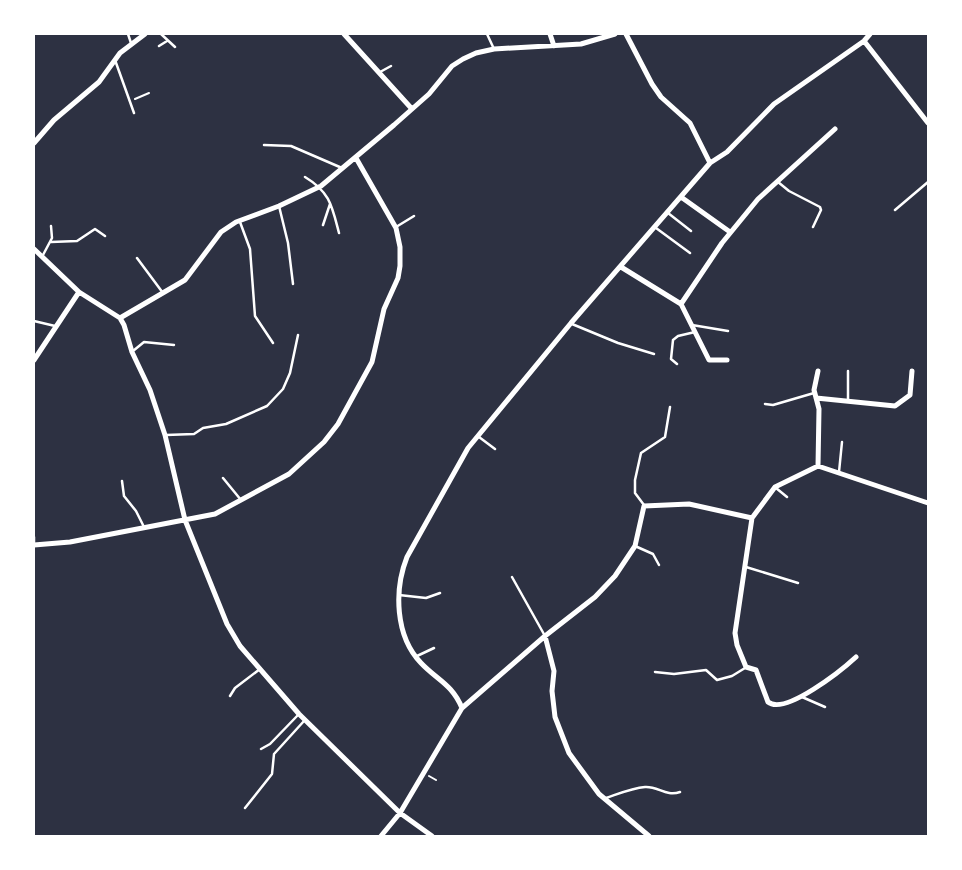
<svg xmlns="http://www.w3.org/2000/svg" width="962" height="870" font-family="Mulish,sans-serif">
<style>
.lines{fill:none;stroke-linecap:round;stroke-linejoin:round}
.path{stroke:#fff;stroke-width:2}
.service{stroke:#fff;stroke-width:2.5}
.minor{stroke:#fff;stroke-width:5}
</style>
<rect width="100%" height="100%" fill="#2d3142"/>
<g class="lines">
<!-- path -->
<path class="path" d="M135 99 149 93
M429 776 436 780"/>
<!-- service -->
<path class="service" d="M128 34 131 43
M161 34 175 47
M487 34 494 49
M159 46 167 41
M115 60 134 113
M380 72 391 66
M264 145 291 146 342 168
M305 177C330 192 332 206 339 233
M778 182 789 191 820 207 821 210 813 227
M279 206 288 243 293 284
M895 210 928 182
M668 213 691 231
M240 222 250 249 255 316 273 343
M323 225 330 204
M396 227 414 216
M656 228 690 253
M51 242 77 241 95 229 105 236
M43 255 52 238 51 226
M137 258 163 293
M34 321 55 326
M572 324 618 343 654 354
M692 325 728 331
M133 351 144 342 174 345
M677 364 671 359 673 340 678 336 695 332
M848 371V401
M765 404 773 405 814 393
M166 435 194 434 203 428 226 424 267 406 283 389 290 373 298 335
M479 437 495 449
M839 472 842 442
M223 478 241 500
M122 481 124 496 136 511 144 527
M776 488 787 497
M644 505 635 493V480L641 453 665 437 670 407
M34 537V545
M635 546 653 554 659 565
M746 567 798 583
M512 577 545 636
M399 595 426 598 440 593
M417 656 434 648
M655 672 674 674 706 670 717 680 732 676 745 668
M230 696 235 688 260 669
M802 697 825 707
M261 749 270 744 298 715
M606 798C618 794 632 788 645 787 658 786 666 797 680 792
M245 808 272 774 274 754 304 721"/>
<!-- minor -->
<path class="minor" d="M344 34 412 109
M550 34 554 46
M626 34 652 84 661 97 690 123 710 163
M864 41 928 123
M34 143 54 120 99 82 120 53 145 34
M681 197 730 232
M34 249 79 292 120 318 185 280 221 232 236 222 279 206 321 186 394 125 429 94 452 66 463 59 476 53 494 49 581 44 615 34
M621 267 681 304 709 360H727
M681 304 722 243 758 199 835 129
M120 318 124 325 132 352 150 390 165 435 185 520 227 624 240 646 299 714 400 813 432 836
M34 360 79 292
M818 371 814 390 819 409 818 466
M816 398 895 406 910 395 912 371
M34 545 70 542 215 514 289 474 324 442 338 424 372 362 384 309 398 278 400 266V247L396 228 356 158
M545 636 554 671 552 691 555 717 569 753 599 794 649 836
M856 657C843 669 785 716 768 702L756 670 746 667 737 645 735 633 752 518 775 487 818 466 928 503
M462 708C452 684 437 680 421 663 395 636 394 590 407 557L468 448 571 323 710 163 727 152 774 104 864 41 870 34
M381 836 400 813 462 708 545 636 595 597 615 576 635 546 644 506 689 504 752 518"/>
</g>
<!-- border -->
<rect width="962" height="870" fill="none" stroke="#ffffff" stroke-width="70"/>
</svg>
